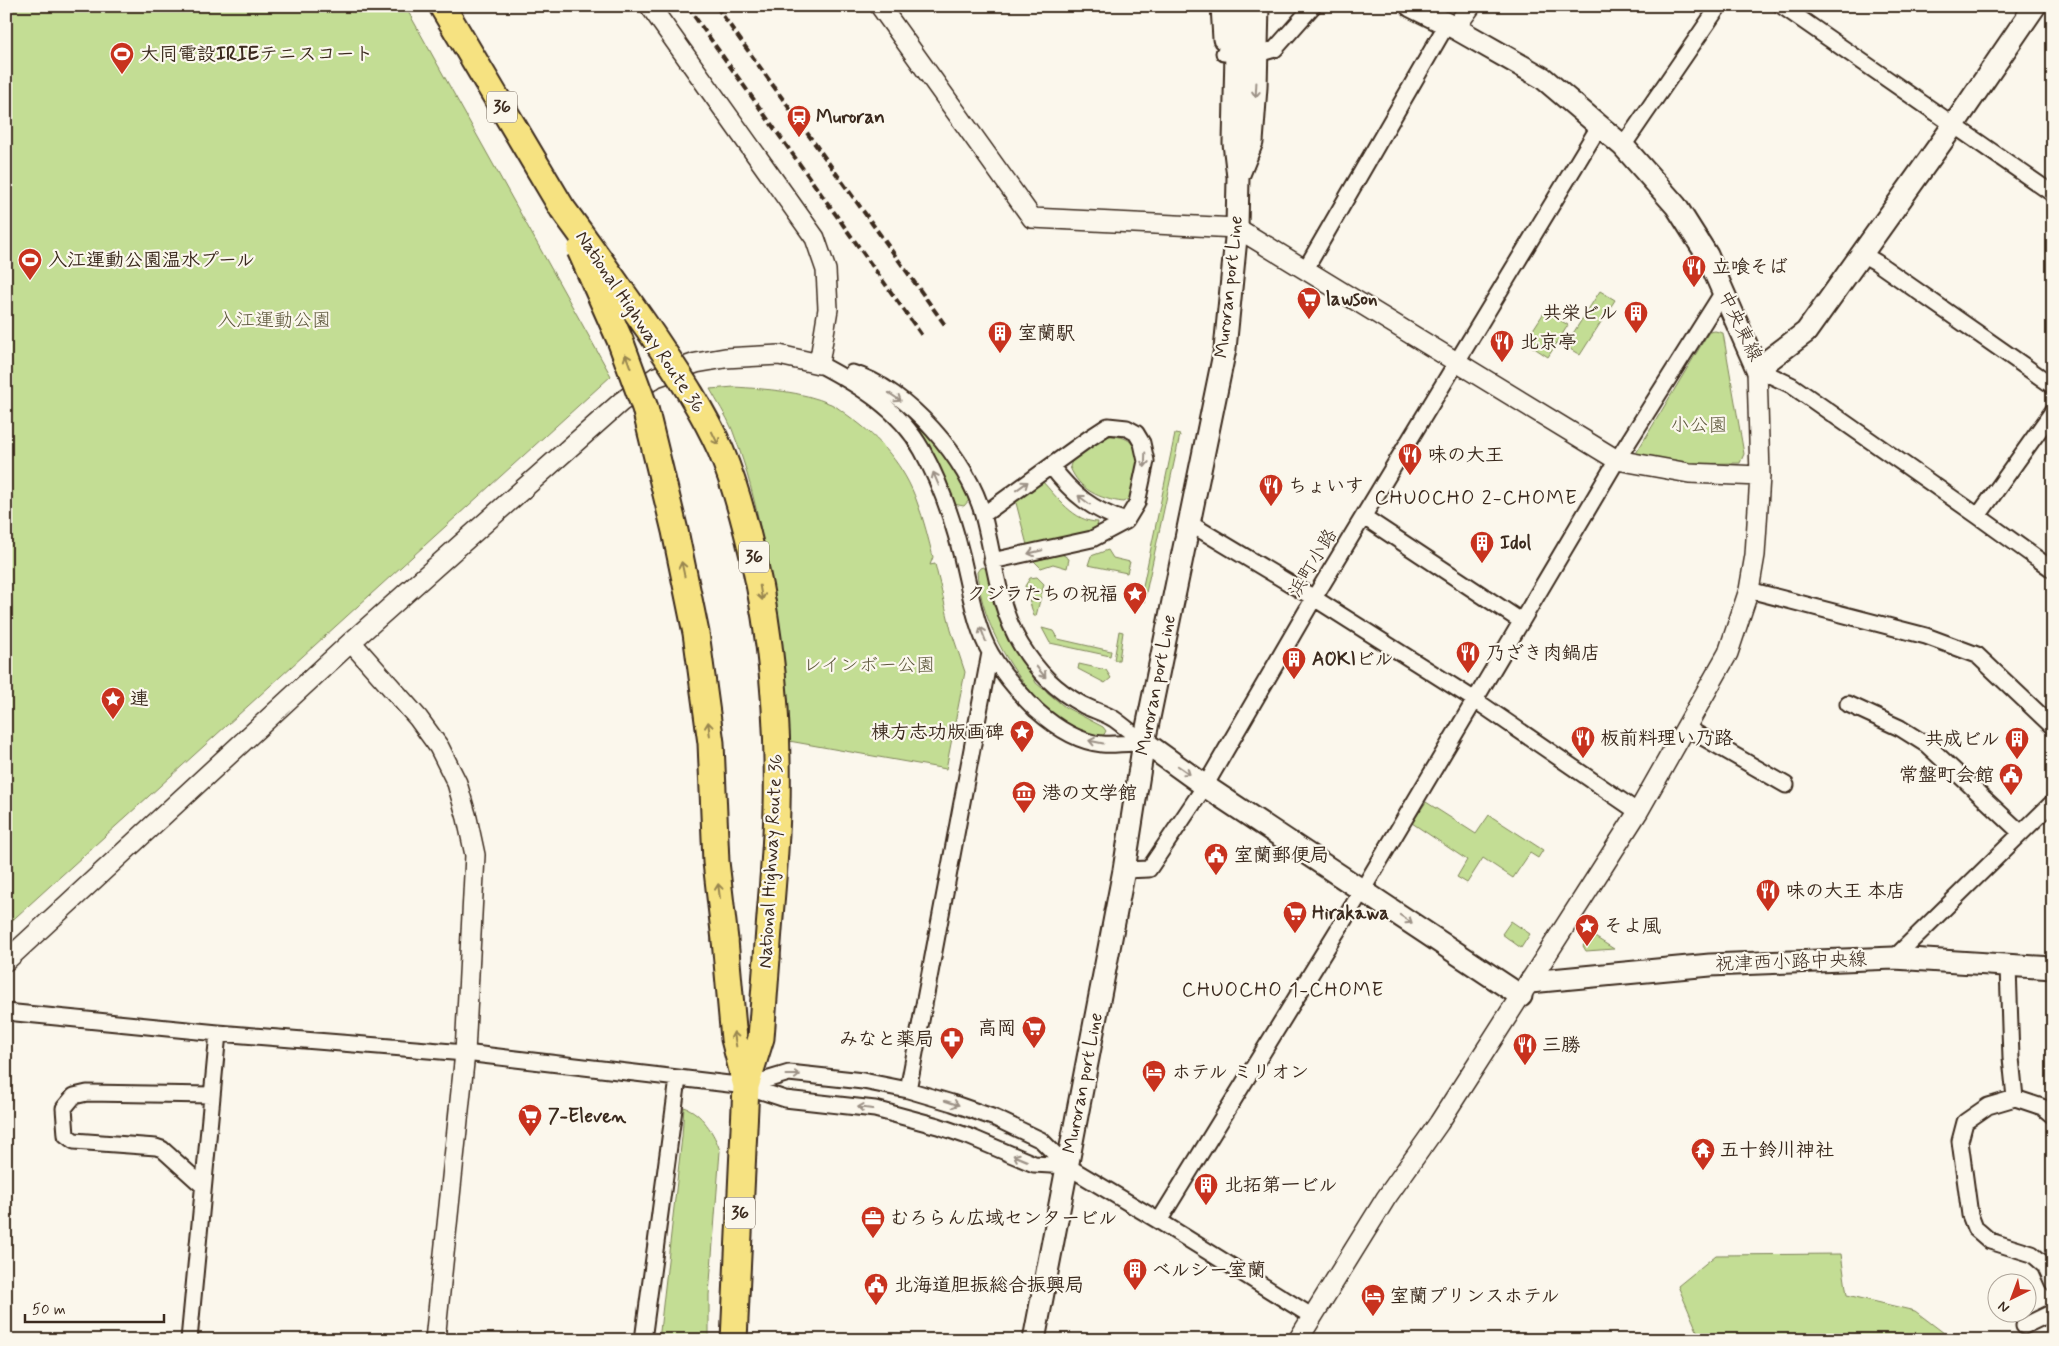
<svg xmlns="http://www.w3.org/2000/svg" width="2059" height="1346" font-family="Mynerve,'Klee One',sans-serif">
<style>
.green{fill:#c3dd94;stroke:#7f8459}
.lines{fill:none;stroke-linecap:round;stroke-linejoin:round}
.minor-casing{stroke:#3b2a1e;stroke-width:19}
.tertiary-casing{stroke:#3b2a1e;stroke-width:22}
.secondary-casing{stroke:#3b2a1e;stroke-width:25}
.trunk-casing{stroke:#3b2a1e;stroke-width:29}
.minor{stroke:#fbf7ec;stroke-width:15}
.tertiary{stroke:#fbf7ec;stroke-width:19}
.secondary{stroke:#fbf7ec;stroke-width:21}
.trunk{stroke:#f6e281;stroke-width:25}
.rail{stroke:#3b2a1e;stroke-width:4;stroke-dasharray:8 4;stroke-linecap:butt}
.trunk-bridge-casing{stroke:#3b2a1e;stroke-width:29;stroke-linecap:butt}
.trunk-bridge{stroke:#f6e281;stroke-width:25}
.oneway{stroke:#9b9085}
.oneway2{stroke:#988650}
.labels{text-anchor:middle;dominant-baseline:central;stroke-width:4.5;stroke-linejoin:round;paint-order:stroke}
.shield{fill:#fbf7ec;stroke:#75685c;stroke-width:1}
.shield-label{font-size:18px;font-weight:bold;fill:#3b2a1e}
.poi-label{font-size:19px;font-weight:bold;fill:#3b2a1e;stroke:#fbf7ec;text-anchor:start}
.street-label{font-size:19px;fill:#3b2a1e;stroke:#fbf7ec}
.park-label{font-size:19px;fill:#5d573c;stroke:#fbf7ec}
.neighbourhood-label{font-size:20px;letter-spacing:1px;fill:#3b2a1e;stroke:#fbf7ec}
</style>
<rect width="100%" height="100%" fill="#fbf7ec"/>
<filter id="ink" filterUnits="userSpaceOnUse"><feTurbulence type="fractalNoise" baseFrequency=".02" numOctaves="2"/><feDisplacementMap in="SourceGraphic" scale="10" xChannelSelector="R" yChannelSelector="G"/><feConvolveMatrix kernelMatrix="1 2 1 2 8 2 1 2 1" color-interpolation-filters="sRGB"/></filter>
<g filter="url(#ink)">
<!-- green -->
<path class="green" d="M6 6H405L611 376 6 926Z
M1600 291 1615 300 1580 355 1565 346Z
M1545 311 1568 325 1548 357 1525 342Z
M1715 331 1723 333 1744 454 1740 463 1666 464 1635 455 1709 332Z
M734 387C767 389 801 391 831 404 838 407 844 413 850 417 880 438 905 467 917 502 924 520 928 538 933 557L930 565 935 564 951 630 965 672 946 769 789 741C776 637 770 527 732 429 726 415 717 402 710 389Z
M913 425H916L946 454 970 499 964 506 953 504Z
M1175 434 1180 435 1144 602 1140 600Z
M1108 436C1150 435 1137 472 1130 498L1123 502C1100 499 1079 490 1070 467 1072 454 1093 444 1103 437Z
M1042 481C1057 497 1074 522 1098 522L1097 527 1094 530 1027 545 1015 499Z
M1108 550 1113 558 1130 562 1127 573 1088 565 1091 556Z
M1062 554 1069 559 1067 568 1053 564 1041 568 1034 561Z
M983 567 987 570 995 601 1036 683 1065 707 1103 727 1106 731 1103 736 1100 738C1086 732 1069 727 1058 718 1016 684 982 626 977 572L980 568Z
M1037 577 1044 584 1036 616H1034L1025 586 1030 578Z
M1042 628 1053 631 1058 639 1111 651 1110 656 1050 643Z
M1119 631 1123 632 1119 660H1114Z
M1079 664 1106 670 1111 678 1105 683 1078 669Z
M1426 802 1476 834 1489 815 1543 850 1538 858 1530 853 1513 878 1483 858 1467 883 1457 877 1467 860 1412 823Z
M1511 921 1530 934 1521 948 1502 934Z
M1590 934 1614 949 1586 951 1583 946Z
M684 1107C701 1112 715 1134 720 1151L709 1295V1340H659L682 1137Z
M1841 1254 1847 1295 1915 1311 1944 1333 1957 1340H1701L1678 1286 1716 1255Z"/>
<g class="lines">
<defs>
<path id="minor" d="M1782 6 2053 194
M1224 53 1257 54 1275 49 1313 6
M1623 146 1719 6
M1862 254 1876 262 2053 386
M1305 270 1447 24
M819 364C859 385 899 409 922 450 943 488 957 532 966 575 972 601 977 630 991 654 1003 674 1020 694 1036 710 1054 726 1078 742 1102 744 1116 745 1131 743 1144 742
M1757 369 1791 385 1978 516 2053 570
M852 373C907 388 969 461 983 515 995 559 997 606 1021 645 1038 672 1055 690 1083 705 1093 710 1104 713 1114 719 1124 726 1134 735 1144 742
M1051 466C1073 495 1092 510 1126 521
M983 515 1088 439 1108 426 1127 428 1136 433 1142 443 1146 461 1137 503 1126 521 1092 539 992 561
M1978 516 2053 411
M1364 517 1521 621
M1189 523 1314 598 1475 700 1638 812
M1749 590 1926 636 1977 655 2053 727
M1848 704 1900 728 1927 745 2021 833
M1685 727 1786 785
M1124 870 1149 869 1205 786 1314 598 1600 125
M1894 958 2053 802
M2008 966 2011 1058 2015 1098 1988 1106 1965 1122 1960 1141 1970 1215 1975 1228 1990 1241 2032 1254 2045 1265 2053 1283
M6 1012 218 1033 465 1053 746 1086 785 1099 875 1109 938 1126 970 1137 1034 1164 1067 1166
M746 1086 789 1073 863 1081 908 1090 952 1103 995 1118 1041 1140 1067 1166 1159 1221 1313 1317
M908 1090 990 653
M2015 1098 2042 1107 2053 1116
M203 1186 162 1149 156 1147 74 1141 66 1135 64 1108 74 1096 87 1093 212 1095
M1159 1221 1363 889 1617 460 1723 292
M2024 1326 2053 1312
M189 1340 218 1033
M643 1340 678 1079"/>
<path id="tertiary" d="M880 6 1032 218 1237 228 1617 460 1689 473 1760 476
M1455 28 1471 6
M351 642 418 718 439 747 457 783 467 818 475 855 465 1053 435 1340
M6 961 351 642 621 402 656 377 696 363 725 358 779 355 819 364 828 309 826 270 815 238 650 6
M1298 1340 1386 1198 1439 1123 1638 812 1728 653 1749 590 1755 555 1760 476 1757 369"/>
<path id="secondary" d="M1222 6 1224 39
M1411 6 1455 28 1543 78 1623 146 1676 206 1707 255 1757 369 1806 332 1953 126 2035 6
M1239 174 1252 142 1256 87 1258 6
M1144 742 1205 786 1521 996
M1530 982 1710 965 1894 958 2053 968
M1034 1340 1124 870 1144 742 1225 349 1237 228 1238 177 1234 143 1237 6"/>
<path id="trunk" d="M442 6 562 208
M725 940 734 1039 746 1086
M734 1340 746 1086 761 1038 767 958"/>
</defs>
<!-- minor casing -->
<use href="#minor" class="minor-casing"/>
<!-- tertiary casing -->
<use href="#tertiary" class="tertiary-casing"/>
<!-- secondary casing -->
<use href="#secondary" class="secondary-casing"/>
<!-- trunk casing -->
<use href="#trunk" class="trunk-casing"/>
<!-- minor -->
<use href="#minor" class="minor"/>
<!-- tertiary -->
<use href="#tertiary" class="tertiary"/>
<!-- secondary -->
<use href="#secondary" class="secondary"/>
<!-- trunk -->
<use href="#trunk" class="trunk"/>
<!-- rail -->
<path class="rail" d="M687 6 923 337
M716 6 945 325"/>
<defs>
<path id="trunk-bridge" d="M562 208C592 248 620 289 649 330 675 369 702 408 721 451 732 477 740 505 747 532 771 622 779 715 777 808 776 858 770 908 767 958
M580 250 620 340 645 408 675 531 696 633 711 743 716 862 725 940"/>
</defs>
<!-- trunk-bridge casing -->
<use href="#trunk-bridge" class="trunk-bridge-casing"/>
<!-- trunk-bridge -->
<use href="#trunk-bridge" class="trunk-bridge"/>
</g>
<!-- one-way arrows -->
<defs><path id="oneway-shaft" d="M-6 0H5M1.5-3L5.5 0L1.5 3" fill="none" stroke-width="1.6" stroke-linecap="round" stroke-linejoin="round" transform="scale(1.25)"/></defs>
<g class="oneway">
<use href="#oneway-shaft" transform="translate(1256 90) rotate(93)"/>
<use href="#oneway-shaft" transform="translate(895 397) rotate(34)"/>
<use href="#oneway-shaft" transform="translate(1145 460) rotate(92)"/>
<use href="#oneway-shaft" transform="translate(936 479) rotate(-113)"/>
<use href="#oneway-shaft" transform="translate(1022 486) rotate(-36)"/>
<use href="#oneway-shaft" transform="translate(1084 500) rotate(-143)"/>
<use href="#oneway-shaft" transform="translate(1035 552) rotate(167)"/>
<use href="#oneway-shaft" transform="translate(983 634) rotate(-111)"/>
<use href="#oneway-shaft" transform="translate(1041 672) rotate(50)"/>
<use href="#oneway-shaft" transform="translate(1096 742) rotate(-169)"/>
<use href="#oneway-shaft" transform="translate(1184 770) rotate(35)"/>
<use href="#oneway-shaft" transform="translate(1406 919) rotate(34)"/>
<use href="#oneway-shaft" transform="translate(793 1075)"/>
<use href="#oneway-shaft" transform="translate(952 1103) rotate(18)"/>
<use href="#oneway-shaft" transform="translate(865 1108) rotate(-173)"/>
<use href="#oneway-shaft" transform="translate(1020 1158) rotate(-157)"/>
</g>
<g class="oneway2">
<use href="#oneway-shaft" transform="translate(628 361) rotate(-110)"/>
<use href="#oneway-shaft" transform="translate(715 438) rotate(64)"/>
<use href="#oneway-shaft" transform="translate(683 569) rotate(-102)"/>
<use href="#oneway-shaft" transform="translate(761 593) rotate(80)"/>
<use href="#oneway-shaft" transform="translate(709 729) rotate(-97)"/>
<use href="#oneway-shaft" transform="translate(719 891) rotate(-97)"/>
<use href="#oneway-shaft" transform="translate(735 1039) rotate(-100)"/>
</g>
</g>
<!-- icons -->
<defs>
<symbol id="stadium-pin" viewBox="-11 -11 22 30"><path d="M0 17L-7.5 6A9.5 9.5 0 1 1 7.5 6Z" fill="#c8321e" stroke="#fbf7ec"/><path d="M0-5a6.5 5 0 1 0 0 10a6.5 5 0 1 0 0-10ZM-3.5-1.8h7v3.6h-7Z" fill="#fff"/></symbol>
<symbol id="station-pin" viewBox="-11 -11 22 30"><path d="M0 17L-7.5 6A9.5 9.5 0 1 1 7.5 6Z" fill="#c8321e" stroke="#fbf7ec"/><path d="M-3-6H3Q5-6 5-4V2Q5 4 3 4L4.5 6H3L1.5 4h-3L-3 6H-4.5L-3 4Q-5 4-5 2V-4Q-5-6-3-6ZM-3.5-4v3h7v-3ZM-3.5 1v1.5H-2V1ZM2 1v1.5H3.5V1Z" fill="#fff"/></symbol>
<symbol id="restaurant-pin" viewBox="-11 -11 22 30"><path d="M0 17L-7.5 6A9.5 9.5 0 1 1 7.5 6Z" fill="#c8321e" stroke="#fbf7ec"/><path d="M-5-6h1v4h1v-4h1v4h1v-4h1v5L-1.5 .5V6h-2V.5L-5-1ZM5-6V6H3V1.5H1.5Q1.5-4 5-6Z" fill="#fff"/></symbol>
<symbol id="supermarket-pin" viewBox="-11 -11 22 30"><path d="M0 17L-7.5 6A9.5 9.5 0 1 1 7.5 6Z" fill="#c8321e" stroke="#fbf7ec"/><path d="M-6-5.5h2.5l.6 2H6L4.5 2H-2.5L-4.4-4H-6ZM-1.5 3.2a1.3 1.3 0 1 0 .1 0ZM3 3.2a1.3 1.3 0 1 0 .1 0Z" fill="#fff"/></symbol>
<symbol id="building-pin" viewBox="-11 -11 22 30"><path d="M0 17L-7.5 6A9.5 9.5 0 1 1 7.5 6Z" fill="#c8321e" stroke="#fbf7ec"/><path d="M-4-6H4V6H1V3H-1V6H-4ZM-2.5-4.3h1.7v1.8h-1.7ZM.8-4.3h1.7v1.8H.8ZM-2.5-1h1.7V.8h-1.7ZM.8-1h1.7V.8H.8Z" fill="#fff"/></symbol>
<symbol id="sight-pin" viewBox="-11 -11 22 30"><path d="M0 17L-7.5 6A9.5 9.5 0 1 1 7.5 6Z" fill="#c8321e" stroke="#fbf7ec"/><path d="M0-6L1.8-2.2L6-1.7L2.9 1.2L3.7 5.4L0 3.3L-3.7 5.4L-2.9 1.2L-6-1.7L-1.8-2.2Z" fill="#fff"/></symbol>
<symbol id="civic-pin" viewBox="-11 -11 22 30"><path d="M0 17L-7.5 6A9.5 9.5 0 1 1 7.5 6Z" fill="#c8321e" stroke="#fbf7ec"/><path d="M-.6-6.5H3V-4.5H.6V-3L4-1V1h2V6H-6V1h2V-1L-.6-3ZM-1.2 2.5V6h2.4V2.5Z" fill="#fff"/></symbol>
<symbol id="museum-pin" viewBox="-11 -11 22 30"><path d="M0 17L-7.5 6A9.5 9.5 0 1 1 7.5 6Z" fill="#c8321e" stroke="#fbf7ec"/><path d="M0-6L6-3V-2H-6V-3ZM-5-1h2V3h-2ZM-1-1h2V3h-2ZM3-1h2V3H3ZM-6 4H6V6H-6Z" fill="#fff"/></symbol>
<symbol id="pharmacy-pin" viewBox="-11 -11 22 30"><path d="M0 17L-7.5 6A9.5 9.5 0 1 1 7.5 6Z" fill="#c8321e" stroke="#fbf7ec"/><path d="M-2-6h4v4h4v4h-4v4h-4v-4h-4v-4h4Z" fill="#fff"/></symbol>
<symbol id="hotel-pin" viewBox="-11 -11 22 30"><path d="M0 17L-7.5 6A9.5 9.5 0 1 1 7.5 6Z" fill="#c8321e" stroke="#fbf7ec"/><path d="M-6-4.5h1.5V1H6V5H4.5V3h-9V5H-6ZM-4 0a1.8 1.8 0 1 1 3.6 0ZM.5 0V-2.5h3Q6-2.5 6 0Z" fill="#fff"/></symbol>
<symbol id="temple-pin" viewBox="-11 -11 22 30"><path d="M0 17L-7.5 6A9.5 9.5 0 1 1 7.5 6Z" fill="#c8321e" stroke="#fbf7ec"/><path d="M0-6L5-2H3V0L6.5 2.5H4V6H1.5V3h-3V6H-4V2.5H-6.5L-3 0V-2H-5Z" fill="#fff"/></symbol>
<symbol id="office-pin" viewBox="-11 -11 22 30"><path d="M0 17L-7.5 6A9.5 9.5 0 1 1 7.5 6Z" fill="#c8321e" stroke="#fbf7ec"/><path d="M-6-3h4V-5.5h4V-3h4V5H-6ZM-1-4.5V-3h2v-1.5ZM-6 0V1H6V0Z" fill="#fff"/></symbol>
</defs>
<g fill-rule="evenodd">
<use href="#stadium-pin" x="108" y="40" width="28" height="38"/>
<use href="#station-pin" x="785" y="103" width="28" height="38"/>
<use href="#stadium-pin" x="16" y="246" width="28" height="38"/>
<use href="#restaurant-pin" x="1680" y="253" width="28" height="38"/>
<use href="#supermarket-pin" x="1295" y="285" width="28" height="38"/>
<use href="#building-pin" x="1622" y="299" width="28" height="38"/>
<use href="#building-pin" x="986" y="319" width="28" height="38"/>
<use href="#restaurant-pin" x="1488" y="328" width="28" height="38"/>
<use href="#restaurant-pin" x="1396" y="441" width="28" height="38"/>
<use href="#restaurant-pin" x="1257" y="472" width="28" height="38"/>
<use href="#building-pin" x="1468" y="529" width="28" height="38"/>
<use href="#sight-pin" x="1121" y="580" width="28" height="38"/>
<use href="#restaurant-pin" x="1454" y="639" width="28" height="38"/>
<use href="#building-pin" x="1280" y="645" width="28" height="38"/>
<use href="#sight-pin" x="99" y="685" width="28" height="38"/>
<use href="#sight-pin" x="1008" y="718" width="28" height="38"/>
<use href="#restaurant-pin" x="1569" y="724" width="28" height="38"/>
<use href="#building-pin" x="2003" y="725" width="28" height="38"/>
<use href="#civic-pin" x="1997" y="761" width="28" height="38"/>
<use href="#museum-pin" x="1010" y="779" width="28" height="38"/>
<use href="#civic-pin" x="1202" y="841" width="28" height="38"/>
<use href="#restaurant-pin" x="1754" y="877" width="28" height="38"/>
<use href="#supermarket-pin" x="1281" y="899" width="28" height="38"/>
<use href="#sight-pin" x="1573" y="912" width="28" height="38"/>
<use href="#supermarket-pin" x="1020" y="1014" width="28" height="38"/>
<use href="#pharmacy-pin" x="938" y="1025" width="28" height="38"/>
<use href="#restaurant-pin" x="1511" y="1031" width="28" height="38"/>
<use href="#hotel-pin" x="1140" y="1058" width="28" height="38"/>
<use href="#supermarket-pin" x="516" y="1102" width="28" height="38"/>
<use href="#temple-pin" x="1689" y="1136" width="28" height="38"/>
<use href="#building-pin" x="1192" y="1171" width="28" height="38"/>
<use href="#office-pin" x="859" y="1204" width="28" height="38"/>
<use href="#building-pin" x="1121" y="1256" width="28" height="38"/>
<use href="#civic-pin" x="862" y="1271" width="28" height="38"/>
<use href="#hotel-pin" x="1359" y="1282" width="28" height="38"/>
</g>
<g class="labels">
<!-- shield labels -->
<g class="shield">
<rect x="487" y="91.5" width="30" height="31" rx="4"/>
<rect x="739" y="541.5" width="30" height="31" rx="4"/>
<rect x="725" y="1197.5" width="30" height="31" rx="4"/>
</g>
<g class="shield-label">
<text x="502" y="107">36</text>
<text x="754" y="557">36</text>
<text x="740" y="1213">36</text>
</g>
<!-- poi labels -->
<g class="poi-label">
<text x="140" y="54">大同電設IRIEテニスコート</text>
<text x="816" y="117">Muroran</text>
<text x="48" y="260">入江運動公園温水プール</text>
<text x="1712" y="267">立喰そば</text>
<text x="1326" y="299">lawson</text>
<text x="1618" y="313" text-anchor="end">共栄ビル</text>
<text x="1018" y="333">室蘭駅</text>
<text x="1520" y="342">北京亭</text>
<text x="1428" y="455">味の大王</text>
<text x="1288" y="486">ちょいす</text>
<text x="1500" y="543">Idol</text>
<text x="1118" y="594" text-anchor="end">クジラたちの祝福</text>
<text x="1486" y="653">乃ざき肉鍋店</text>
<text x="1312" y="659">AOKIビル</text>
<text x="130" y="699">連</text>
<text x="1004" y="732" text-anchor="end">棟方志功版画碑</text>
<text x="1600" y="738">板前料理い乃路</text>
<text x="2000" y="739" text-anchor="end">共成ビル</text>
<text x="1994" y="775" text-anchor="end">常盤町会館</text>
<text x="1042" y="793">港の文学館</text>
<text x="1234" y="855">室蘭郵便局</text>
<text x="1786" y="891">味の大王 本店</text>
<text x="1312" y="913">Hirakawa</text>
<text x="1604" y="926">そよ風</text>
<text x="1016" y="1028" text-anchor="end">高岡</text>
<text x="934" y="1039" text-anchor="end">みなと薬局</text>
<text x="1542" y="1045">三勝</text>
<text x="1172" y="1072">ホテル ミリオン</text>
<text x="548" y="1116">7-Eleven</text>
<text x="1720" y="1150">五十鈴川神社</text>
<text x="1224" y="1185">北拓第一ビル</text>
<text x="890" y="1218">むろらん広域センタービル</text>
<text x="1152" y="1270">ベルシー室蘭</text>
<text x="894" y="1285">北海道胆振総合振興局</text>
<text x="1390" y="1296">室蘭プリンスホテル</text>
</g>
<!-- street labels -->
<g class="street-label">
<text transform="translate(1229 287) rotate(-84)">Muroran port Line</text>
<text transform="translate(640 322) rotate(56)">National Highway Route 36</text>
<text transform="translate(1740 326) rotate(64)">中央東線</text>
<text transform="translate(1313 563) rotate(-59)">浜町小路</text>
<text transform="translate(1156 685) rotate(-79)">Muroran port Line</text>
<text transform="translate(771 861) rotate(-87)">National Highway Route 36</text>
<text transform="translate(1791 962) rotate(-2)">祝津西小路中央線</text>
<text transform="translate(1083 1083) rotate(-79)">Muroran port Line</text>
</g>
<!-- park labels -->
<g class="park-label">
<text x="274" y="320">入江運動公園</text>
<text x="1699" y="425">小公園</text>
<text x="869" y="665">レインボー公園</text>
</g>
<!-- neighbourhood labels -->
<g class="neighbourhood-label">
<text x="1476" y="498">CHUOCHO 2-CHOME</text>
<text x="1283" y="990">CHUOCHO 1-CHOME</text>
</g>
</g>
<!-- margin -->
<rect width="2059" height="1346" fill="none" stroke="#fbf7ec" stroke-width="25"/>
<rect x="12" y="12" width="2034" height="1321" fill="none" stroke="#3b2a1e" stroke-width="2" filter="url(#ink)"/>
<!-- north arrow -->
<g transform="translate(2012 1298) rotate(222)"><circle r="24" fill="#fbf7ec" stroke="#aea59a"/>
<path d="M0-4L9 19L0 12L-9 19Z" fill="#c8321e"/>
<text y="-8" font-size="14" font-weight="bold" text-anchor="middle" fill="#3b2a1e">N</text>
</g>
<!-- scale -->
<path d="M25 1314v8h139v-8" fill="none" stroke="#3b2a1e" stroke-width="2.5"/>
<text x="32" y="1314" font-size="15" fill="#3b2a1e" stroke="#fbf7ec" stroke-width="4" paint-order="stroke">50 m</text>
</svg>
